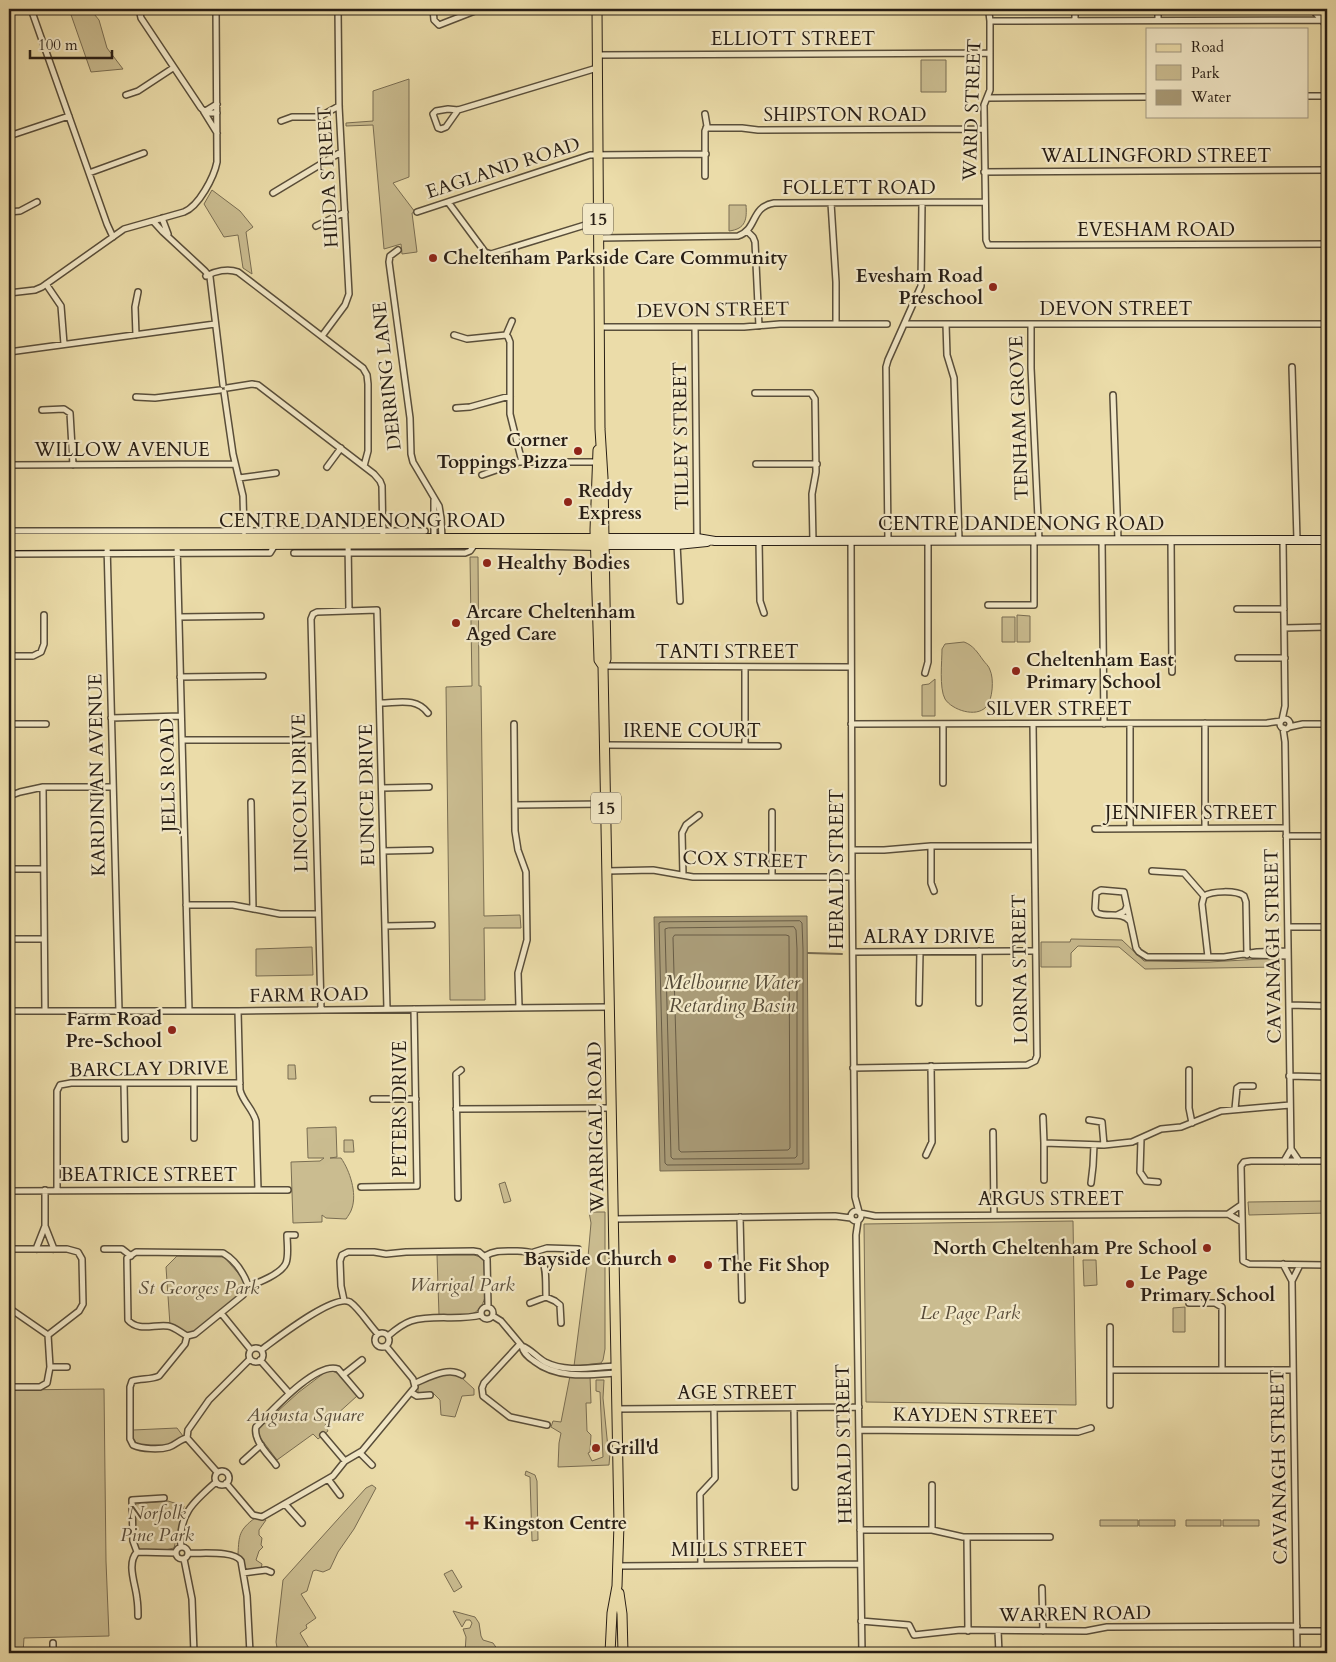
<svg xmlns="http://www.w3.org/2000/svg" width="1336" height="1662" font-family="Cardo,serif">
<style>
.green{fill:#cabc90;stroke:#796d52}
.water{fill:#a99b77;stroke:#756950}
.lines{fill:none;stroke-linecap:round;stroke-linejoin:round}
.shore{stroke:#685c46;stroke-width:1}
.stream{stroke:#756950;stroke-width:2}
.street-casing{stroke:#594e3a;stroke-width:8}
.secondary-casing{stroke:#281e15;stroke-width:10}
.primary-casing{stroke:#281e15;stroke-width:10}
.highway-casing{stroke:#281e15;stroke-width:11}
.street{stroke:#f2e8c7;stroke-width:5}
.secondary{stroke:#f2e8c7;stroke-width:8}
.primary{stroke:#ebdca9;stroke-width:8}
.highway{stroke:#ebdca9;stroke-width:9}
.poi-dot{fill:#8f2418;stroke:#f2e8c7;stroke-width:2}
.labels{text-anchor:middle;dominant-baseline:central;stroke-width:4.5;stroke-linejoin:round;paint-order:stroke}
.shield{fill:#f2e8c7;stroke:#655b4a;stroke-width:1}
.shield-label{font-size:18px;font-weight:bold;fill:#281e15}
.street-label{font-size:19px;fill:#281e15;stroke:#f2e8c7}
.poi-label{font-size:19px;font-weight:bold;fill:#281e15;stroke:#f2e8c7;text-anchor:start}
.park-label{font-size:19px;font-style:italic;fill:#594d3a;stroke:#f2e8c7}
.water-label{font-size:20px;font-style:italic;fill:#554a37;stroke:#f2e8c7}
</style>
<rect width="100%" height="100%" fill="#ebdca9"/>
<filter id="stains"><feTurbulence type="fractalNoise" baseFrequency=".004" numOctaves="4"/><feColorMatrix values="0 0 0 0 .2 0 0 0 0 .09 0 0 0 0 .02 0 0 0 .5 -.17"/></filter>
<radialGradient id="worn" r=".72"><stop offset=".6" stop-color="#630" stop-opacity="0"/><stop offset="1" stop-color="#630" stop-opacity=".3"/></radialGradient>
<!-- green -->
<path class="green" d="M69 9H90L99 20 107 48 123 69 91 72Z
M921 60H946V92H921Z
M409 79V177L393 183 415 212 412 213 417 252 402 254 401 244 384 249 373 125 346 126V123L373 121V91Z
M212 190 240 211 253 227 246 232 252 274 243 268 238 235 224 237 204 204Z
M729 205H746C747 219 746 229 729 231Z
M470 557H478L479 686H481L484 916 520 915 521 928H484L485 1000H450L446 687 472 686Z
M1017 615 1030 616V642H1017Z
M1002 617H1015V642H1002Z
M964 642C973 645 978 653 983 660 985 663 989 666 990 670 994 678 993 700 986 707 976 718 952 710 945 699 939 688 942 661 942 649L945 644Z
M935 679V716H922V685L929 684Z
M1071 939 1122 940 1144 961 1209 962 1279 958 1280 967 1145 969 1119 947 1078 946 1071 953V967H1041V942H1070Z
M312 947 313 975 256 976V949Z
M288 1065H295L296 1079H288Z
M336 1127 337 1157 330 1158H341C350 1171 357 1193 352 1208 351 1212 348 1216 346 1219L326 1218 322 1215V1222L293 1223 291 1162 320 1161 324 1158H308L307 1128Z
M344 1140H353L354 1152H344Z
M505 1182 511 1201 504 1203 499 1184Z
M1327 1201V1213L1249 1215 1248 1202Z
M589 1212H605V1349L603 1360 601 1363 574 1366 588 1257 591 1223Z
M1073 1221 1076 1405 866 1402 864 1224Z
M437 1255H474L483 1258C486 1274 492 1305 472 1314 463 1317 449 1315 439 1315Z
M177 1256 224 1257 245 1281 244 1291 193 1334 188 1335 170 1325 166 1267Z
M1083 1260H1096L1097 1285 1084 1286Z
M1185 1307V1332H1173V1308Z
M328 1370C342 1372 350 1385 357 1396L325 1425 328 1431 318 1439 313 1434 277 1460 259 1436 258 1429 299 1392Z
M452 1374 462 1378 474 1389V1395L462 1396 455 1417 441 1415 440 1400 432 1392 418 1393V1384L432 1377Z
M570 1376H590L591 1403H586L587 1431 591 1435 590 1452 588 1453 592 1461 603 1457 600 1392 596 1391V1380H604L603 1398 608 1448 610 1453 609 1465 558 1467 559 1443 561 1433 551 1427 553 1421 561 1422Z
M104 1389 106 1561 109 1636 24 1638 23 1653H9V1390Z
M177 1428 183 1436 171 1445H138L133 1438V1430Z
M526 1471 535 1475 537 1481 538 1540 532 1541 530 1477 525 1475Z
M372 1485 376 1488 354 1529 338 1552 330 1569 323 1572 316 1570 313 1571 307 1591 301 1594 316 1618 306 1625 307 1628 300 1633 310 1650 312 1649 314 1653H278L276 1642 283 1580 366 1488Z
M168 1501 184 1506 174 1548 165 1550 141 1551 135 1543V1504Z
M255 1518 266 1520 259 1530V1535L262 1538 261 1545 263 1547 259 1551 256 1560 262 1564 261 1569 246 1570 243 1558 238 1554C239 1535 239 1530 255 1518Z
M1100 1520H1138V1526H1100Z
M1139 1520H1175V1526H1139Z
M1186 1520H1221V1526H1186Z
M1223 1520H1259V1526H1223Z
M452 1570 462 1587 454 1592 444 1574Z
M453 1611 475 1617 479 1623 481 1636 483 1640 493 1643 500 1653H465L466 1637 463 1629 470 1628 472 1623 470 1620H466L462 1627Z"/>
<!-- water -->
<path class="water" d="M807 916 809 1169 660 1171 654 917Z"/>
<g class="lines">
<!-- shore -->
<path class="shore" d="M800 921 802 923 803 949V1163L801 1164 667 1165 665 1163 659 923 661 922Z
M794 927 796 930 797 949V1156L795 1158 673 1159 671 1157 665 929 668 928Z
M675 935H786L789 936 790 1148 788 1150 681 1152 679 1150 673 938Z"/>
<!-- stream -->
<path class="stream" d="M808 953 842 954"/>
<defs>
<path id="street" d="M31 9 107 224 113 237
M139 9 141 18 201 108 206 113H217
M433 9 434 20 439 25 480 9
M986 9 989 13 990 21V90L984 105 986 240 988 245 1327 244
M1075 9V20
M1158 9V20
M1312 9 1327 26
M990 21 1321 20 1327 21
M597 55 990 53
M126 95 138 91 173 68
M1307 96H1327
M987 98 1147 97
M217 104 204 112 217 133
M458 110 446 127 441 129 438 128 433 114 436 111 448 109 458 110 597 68
M705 114 707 126 705 131V176
M281 121 292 117H319L339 106
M706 128H742L758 130 984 129
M9 136 69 116
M984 172 1327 170
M89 173 144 153
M273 193 341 152
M448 202 485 252 491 254 598 221
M831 203 836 282V324
M9 212 20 211 37 202
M417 212 590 155 706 154
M162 218 168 234
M153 221 163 232 205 271 210 277 223 385
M316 226 345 212
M747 231 753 237 755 242 759 326
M599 238 738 236C758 229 750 207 774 203L985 202
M398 250 390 256 389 262 410 418 411 454 413 462 439 506 441 518 442 539
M206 276C215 271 228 268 238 272L363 368 367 375 368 384V451L364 466
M46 284 61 306 64 344
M9 293 35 290 42 287 124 229 184 212C199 206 214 177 217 162L216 9
M512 321 506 335 508 337 510 342V414L522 462
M905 324H1327
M946 324 947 355 954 378 959 540
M1031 324V368L1039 540
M599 327H744L780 324H887
M695 327 697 539
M136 335 135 307 138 292
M454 335 467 339 506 335
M322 336 345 305 349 294 339 106 338 9
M9 352 215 324
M1292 367 1297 540
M227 388 252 384 258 385 374 474 380 481 382 486 383 541
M224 392 233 454 243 496 244 532
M755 393H811L815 399 816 472 812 494 813 541
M1113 395 1118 540
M136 397 155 398 220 390
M456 408 470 407 510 396
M42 410 64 409 70 413 73 465
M756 464H817
M9 465 235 464
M327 467 341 448
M482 475 519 462H600
M239 478 276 473
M9 531H425
M759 540 760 601 764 613
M851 540 852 877 855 1197 859 1212
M888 540 886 367 888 360 921 286 922 203
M1102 540 1104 724
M1171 540 1172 672
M348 541 349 611
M434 541V500
M107 544 119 1011
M177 544 189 1011
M677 544 680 601
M294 553H465L470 551 475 544
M9 554 270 553 275 545
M988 605H1034V540
M1237 609H1284
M179 617 261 616
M1284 628 1327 627
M9 656H33L41 652 44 644V615
M1238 658H1285
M603 666 851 667
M925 673 928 662V540
M180 677 263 676
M380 703C398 703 416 697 428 713
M111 718 181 716
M1280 724a5 5 0 1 1 10 0a5 5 0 1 1-10 0Z
M1282 720 1285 706 1283 540
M9 724H46
M514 724 515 831 518 850 526 872 527 940 518 973 519 1007
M851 724 1267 723 1281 721
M1289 727 1303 724H1327
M1283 728 1285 742 1291 1149 1284 1161
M182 740H314
M605 745 778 746
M745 746V667
M943 783V724
M43 787 45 1011
M382 788 429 787
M9 796 20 792 43 787H112
M251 802 253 909
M515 805 606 804
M772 812V877
M1205 828V723
M1095 829 1286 828
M1130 829V724
M1286 836H1327
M931 846V883L934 891
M852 850H884L931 846H1033
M383 851 430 850
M9 869H43
M607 871 653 870 693 877H852
M1152 871 1184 873 1204 896 1202 904 1208 957
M683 875 682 833 686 825 699 815
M1204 896C1212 891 1236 890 1244 896L1246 902 1247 955
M186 905H233L280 914H318
M1127 906 1136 948 1139 952 1147 957H1224L1257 952 1288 951
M1117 915 1125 911 1127 906 1124 892 1101 890 1096 893 1095 909 1097 913C1108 918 1121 911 1130 921
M385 926 432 925
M1288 927H1327
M9 939H44
M979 951V1003
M853 952 1035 951
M1252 955 1288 956
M919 1003 920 952
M1289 1005 1327 1006
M321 1009 311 619 313 614 317 612 377 610 387 1009
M9 1011H238L609 1007
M238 1011 240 1090C243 1102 253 1109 256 1121L258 1190
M853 1068 1027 1065 1035 1061 1037 1056 1033 724
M1189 1070V1108L1192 1123
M1289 1076 1327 1077
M124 1083 125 1139
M194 1083V1138
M373 1099H416
M456 1109 612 1108
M1235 1109 1237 1088 1240 1086H1253
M1043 1117 1044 1143
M1089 1120 1102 1122 1104 1145
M993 1132 994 1214
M1141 1139 1140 1172 1146 1181 1158 1182
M1291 1149 1299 1161
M926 1155 932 1142 931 1066
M1327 1161H1251L1244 1162 1241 1166 1243 1261 1249 1264 1327 1265
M1044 1180V1143L1104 1145 1132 1142 1161 1129 1181 1127 1221 1111 1290 1105
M1091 1183 1093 1166 1094 1145
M361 1187 417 1186 414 1009
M57 1190V1091L60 1085 71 1083H240
M9 1191 288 1190
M458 1198 456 1074 461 1070
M851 1216a5 5 0 1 1 10 0a5 5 0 1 1-10 0Z
M860 1213 875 1216 1228 1214 1242 1222
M1228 1214 1241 1205
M740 1217 742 1300
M614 1219 835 1216 851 1218
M858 1221 856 1235 862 1653
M45 1226 54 1249
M9 1249H67L78 1252 82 1259 83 1304 79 1311 48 1335 9 1308
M36 1249 45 1226V1190
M104 1249H122L131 1256
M136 1252 223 1253C235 1260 243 1272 248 1285L243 1295 195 1334 187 1336C181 1333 175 1327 168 1326 155 1324 138 1332 128 1320L127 1258Z
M534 1252 547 1248 578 1249
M485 1256C495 1250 503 1251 515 1251 550 1250 545 1269 546 1297L555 1301 560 1305 561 1323
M1283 1264 1292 1281
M248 1285C258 1284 282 1273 286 1263 289 1255 287 1243 287 1235H295
M344 1300 341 1286 340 1261 342 1255 348 1252H374L386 1254 406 1252 473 1251 479 1252 487 1259 488 1306
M530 1303 546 1297
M1189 1303H1215L1222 1307V1370
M481 1313a6 6 0 1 1 12 0a6 6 0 1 1-12 0Z
M221 1313 251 1350
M493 1316 501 1321 522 1346C523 1353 528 1357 534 1361 557 1379 588 1375 615 1373
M375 1340a7 7 0 1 1 14 0a7 7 0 1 1-14 0Z
M187 1336 185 1344 159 1376C151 1380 141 1378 132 1381L130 1387V1439L133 1445C142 1449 159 1450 169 1447 176 1445 180 1439 187 1438
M388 1336C395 1330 402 1324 411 1321 433 1314 459 1321 481 1315
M520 1344 484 1383 482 1388 483 1396 510 1417 547 1425
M522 1346C531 1349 536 1357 545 1362 567 1373 592 1367 615 1366
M249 1355a7 7 0 1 1 14 0a7 7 0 1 1-14 0Z
M261 1350C275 1340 334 1293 350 1302 359 1308 370 1326 378 1334
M260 1360 289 1393
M50 1367H67
M1110 1370H1293
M343 1375 362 1360
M415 1383C428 1378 448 1366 462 1375
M9 1387H40L47 1383 50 1367 48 1335
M412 1393 417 1396 430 1395
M1110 1405V1327
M794 1408 795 1487
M616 1409 859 1407
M859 1430 1078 1432 1091 1428
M323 1435 345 1461
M360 1453 372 1465
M243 1461 261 1445
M276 1465C269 1455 253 1441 256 1427 271 1412 316 1361 338 1369L360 1395
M215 1478a7 7 0 1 1 14 0a7 7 0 1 1-14 0Z
M217 1472 187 1438 188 1430 209 1400 250 1359
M328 1479 340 1495
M226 1483 253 1515 262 1517 333 1476 345 1461 362 1451 415 1387 413 1379 386 1346
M285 1504 302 1523
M860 1530H932L963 1537H1050
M932 1530V1485
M967 1537 968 1631
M176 1553a6 6 0 1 1 12 0a6 6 0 1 1-12 0Z
M181 1547C178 1515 193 1502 216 1482
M137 1552 133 1541 132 1500 164 1498
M188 1553C201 1554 234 1550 241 1561L247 1596 250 1653
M184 1559 192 1599 194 1653
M701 1565 700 1494 715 1478 714 1408
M618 1566 860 1564
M243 1573 266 1570 271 1572
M1042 1588 1043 1631
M138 1616C138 1610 138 1605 137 1599 136 1585 126 1564 137 1552L176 1553
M861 1621 909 1625 914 1635 960 1630 1086 1631 1107 1627 1297 1626
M998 1631 999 1653
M1297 1631H1327
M53 1643V1653
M1297 1653 1292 1281 1300 1265"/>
<path id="secondary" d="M604 538H697L715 541 1327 540
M604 545H677L707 542"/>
<path id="primary" d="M9 538H600
M9 546 475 544 600 546"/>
<path id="highway" d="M597 9 600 429 603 478 606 659 603 666 619 1524 617 1586 612 1613 610 1653
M598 450 595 530 599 660 603 666
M619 1593 622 1614 623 1653"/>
</defs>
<!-- street casing -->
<use href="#street" class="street-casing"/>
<!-- secondary casing -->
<use href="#secondary" class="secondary-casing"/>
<!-- primary casing -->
<use href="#primary" class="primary-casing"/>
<!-- highway casing -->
<use href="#highway" class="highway-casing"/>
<!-- street -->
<use href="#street" class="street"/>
<!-- secondary -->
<use href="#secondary" class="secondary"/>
<!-- primary -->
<use href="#primary" class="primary"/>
<!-- highway -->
<use href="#highway" class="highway"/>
</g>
<!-- markers -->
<g class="poi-dot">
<circle cx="433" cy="258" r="5"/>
<circle cx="993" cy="287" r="5"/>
<circle cx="578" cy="451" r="5"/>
<circle cx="568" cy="502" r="5"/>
<circle cx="487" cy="563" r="5"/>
<circle cx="456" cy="623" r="5"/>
<circle cx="1016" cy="671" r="5"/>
<circle cx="172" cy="1030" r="5"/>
<circle cx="1207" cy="1248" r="5"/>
<circle cx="672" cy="1259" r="5"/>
<circle cx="708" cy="1265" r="5"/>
<circle cx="1130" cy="1284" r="5"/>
<circle cx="596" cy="1448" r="5"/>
<path d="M469.5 1515.5h5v5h5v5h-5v5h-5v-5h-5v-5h5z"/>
</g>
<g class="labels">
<!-- shield labels -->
<g class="shield">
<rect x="583" y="203.5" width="30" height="31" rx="4"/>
<rect x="591" y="792.5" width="30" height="31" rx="4"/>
</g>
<g class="shield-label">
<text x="598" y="219">15</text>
<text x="606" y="808">15</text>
</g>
<!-- street labels -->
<g class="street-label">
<text x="793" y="39">ELLIOTT STREET</text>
<text transform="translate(972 110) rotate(-88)">WARD STREET</text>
<text x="845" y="115">SHIPSTON ROAD</text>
<text x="1156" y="156">WALLINGFORD STREET</text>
<text transform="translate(503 168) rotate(-18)">EAGLAND ROAD</text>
<text transform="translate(328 177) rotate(-93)">HILDA STREET</text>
<text x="859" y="188">FOLLETT ROAD</text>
<text x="1156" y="230">EVESHAM ROAD</text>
<text x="1116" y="309">DEVON STREET</text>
<text transform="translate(713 310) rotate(-1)">DEVON STREET</text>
<text transform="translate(387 376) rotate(-96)">DERRING LANE</text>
<text transform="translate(1019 418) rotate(-92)">TENHAM GROVE</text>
<text transform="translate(681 436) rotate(-91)">TILLEY STREET</text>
<text x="122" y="450">WILLOW AVENUE</text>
<text x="362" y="521">CENTRE DANDENONG ROAD</text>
<text x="1021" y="524">CENTRE DANDENONG ROAD</text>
<text x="727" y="652">TANTI STREET</text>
<text x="1059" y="709">SILVER STREET</text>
<text x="692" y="731">IRENE COURT</text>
<text transform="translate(97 775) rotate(-91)">KARDINIAN AVENUE</text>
<text transform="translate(168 775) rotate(-91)">JELLS ROAD</text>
<text transform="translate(300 793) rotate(-91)">LINCOLN DRIVE</text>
<text transform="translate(367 795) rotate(-91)">EUNICE DRIVE</text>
<text x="1191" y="813">JENNIFER STREET</text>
<text transform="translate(745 860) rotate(2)">COX STREET</text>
<text transform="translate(837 869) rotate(-90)">HERALD STREET</text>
<text x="929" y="937">ALRAY DRIVE</text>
<text transform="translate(1273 946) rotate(-91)">CAVANAGH STREET</text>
<text transform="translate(1020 969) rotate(-91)">LORNA STREET</text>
<text transform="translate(309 995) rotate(-1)">FARM ROAD</text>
<text transform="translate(149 1069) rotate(-1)">BARCLAY DRIVE</text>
<text transform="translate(400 1109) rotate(-90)">PETERS DRIVE</text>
<text transform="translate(596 1127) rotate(-91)">WARRIGAL ROAD</text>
<text x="149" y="1175">BEATRICE STREET</text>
<text x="1051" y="1199">ARGUS STREET</text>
<text x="737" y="1393">AGE STREET</text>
<text transform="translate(975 1416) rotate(1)">KAYDEN STREET</text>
<text transform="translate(844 1444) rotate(-91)">HERALD STREET</text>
<text transform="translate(1279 1467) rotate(-91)">CAVANAGH STREET</text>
<text x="739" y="1550">MILLS STREET</text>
<text transform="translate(1075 1614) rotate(-1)">WARREN ROAD</text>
</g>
<!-- poi labels -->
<g class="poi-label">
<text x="443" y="258">Cheltenham Parkside Care Community</text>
<text x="983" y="276" text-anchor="end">Evesham Road<tspan x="983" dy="22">Preschool</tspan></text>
<text x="568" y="440" text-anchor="end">Corner<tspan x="568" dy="22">Toppings Pizza</tspan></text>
<text x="578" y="491">Reddy<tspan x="578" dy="22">Express</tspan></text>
<text x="497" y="563">Healthy Bodies</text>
<text x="466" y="612">Arcare Cheltenham<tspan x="466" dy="22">Aged Care</tspan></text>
<text x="1026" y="660">Cheltenham East<tspan x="1026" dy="22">Primary School</tspan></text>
<text x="162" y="1019" text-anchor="end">Farm Road<tspan x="162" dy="22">Pre-School</tspan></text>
<text x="1197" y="1248" text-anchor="end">North Cheltenham Pre School</text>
<text x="662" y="1259" text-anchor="end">Bayside Church</text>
<text x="718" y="1265">The Fit Shop</text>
<text x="1140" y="1273">Le Page<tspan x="1140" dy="22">Primary School</tspan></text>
<text x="606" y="1448">Grill'd</text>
<text x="483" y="1523">Kingston Centre</text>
</g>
<!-- park labels -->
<g class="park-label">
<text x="462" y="1285">Warrigal Park</text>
<text x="199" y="1288">St Georges Park</text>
<text x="970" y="1313">Le Page Park</text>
<text x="305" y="1415">Augusta Square</text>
<text x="157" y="1513">Norfolk<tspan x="157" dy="22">Pine Park</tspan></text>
</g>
<!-- water labels -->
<g class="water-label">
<text x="732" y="982">Melbourne Water<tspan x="732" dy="23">Retarding Basin</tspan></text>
</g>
</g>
<!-- margin -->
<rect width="1336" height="1662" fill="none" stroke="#ebdca9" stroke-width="30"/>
<rect x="10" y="10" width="1316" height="1642" fill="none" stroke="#281e15" stroke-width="2.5"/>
<rect x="15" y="15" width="1306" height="1632" fill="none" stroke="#281e15"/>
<!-- legend -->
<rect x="1146" y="28" width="162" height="90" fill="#f2e8c7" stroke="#a19780"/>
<rect x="1156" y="44" width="25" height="8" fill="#ebdca9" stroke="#a19780"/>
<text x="1191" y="52" font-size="15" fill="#281e15">Road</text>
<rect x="1156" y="65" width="25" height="15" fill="#cabc90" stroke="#a19780"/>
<text x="1191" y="78" font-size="15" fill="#281e15">Park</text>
<rect x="1156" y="90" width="25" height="15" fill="#a99b77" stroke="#a19780"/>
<text x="1191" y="102" font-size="15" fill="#281e15">Water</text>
<!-- scale -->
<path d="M30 50v8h82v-8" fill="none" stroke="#281e15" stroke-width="2.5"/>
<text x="38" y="50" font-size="15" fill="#281e15" stroke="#f2e8c7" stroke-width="4" paint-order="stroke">100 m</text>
<rect width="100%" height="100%" filter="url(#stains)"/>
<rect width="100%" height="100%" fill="url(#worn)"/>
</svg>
